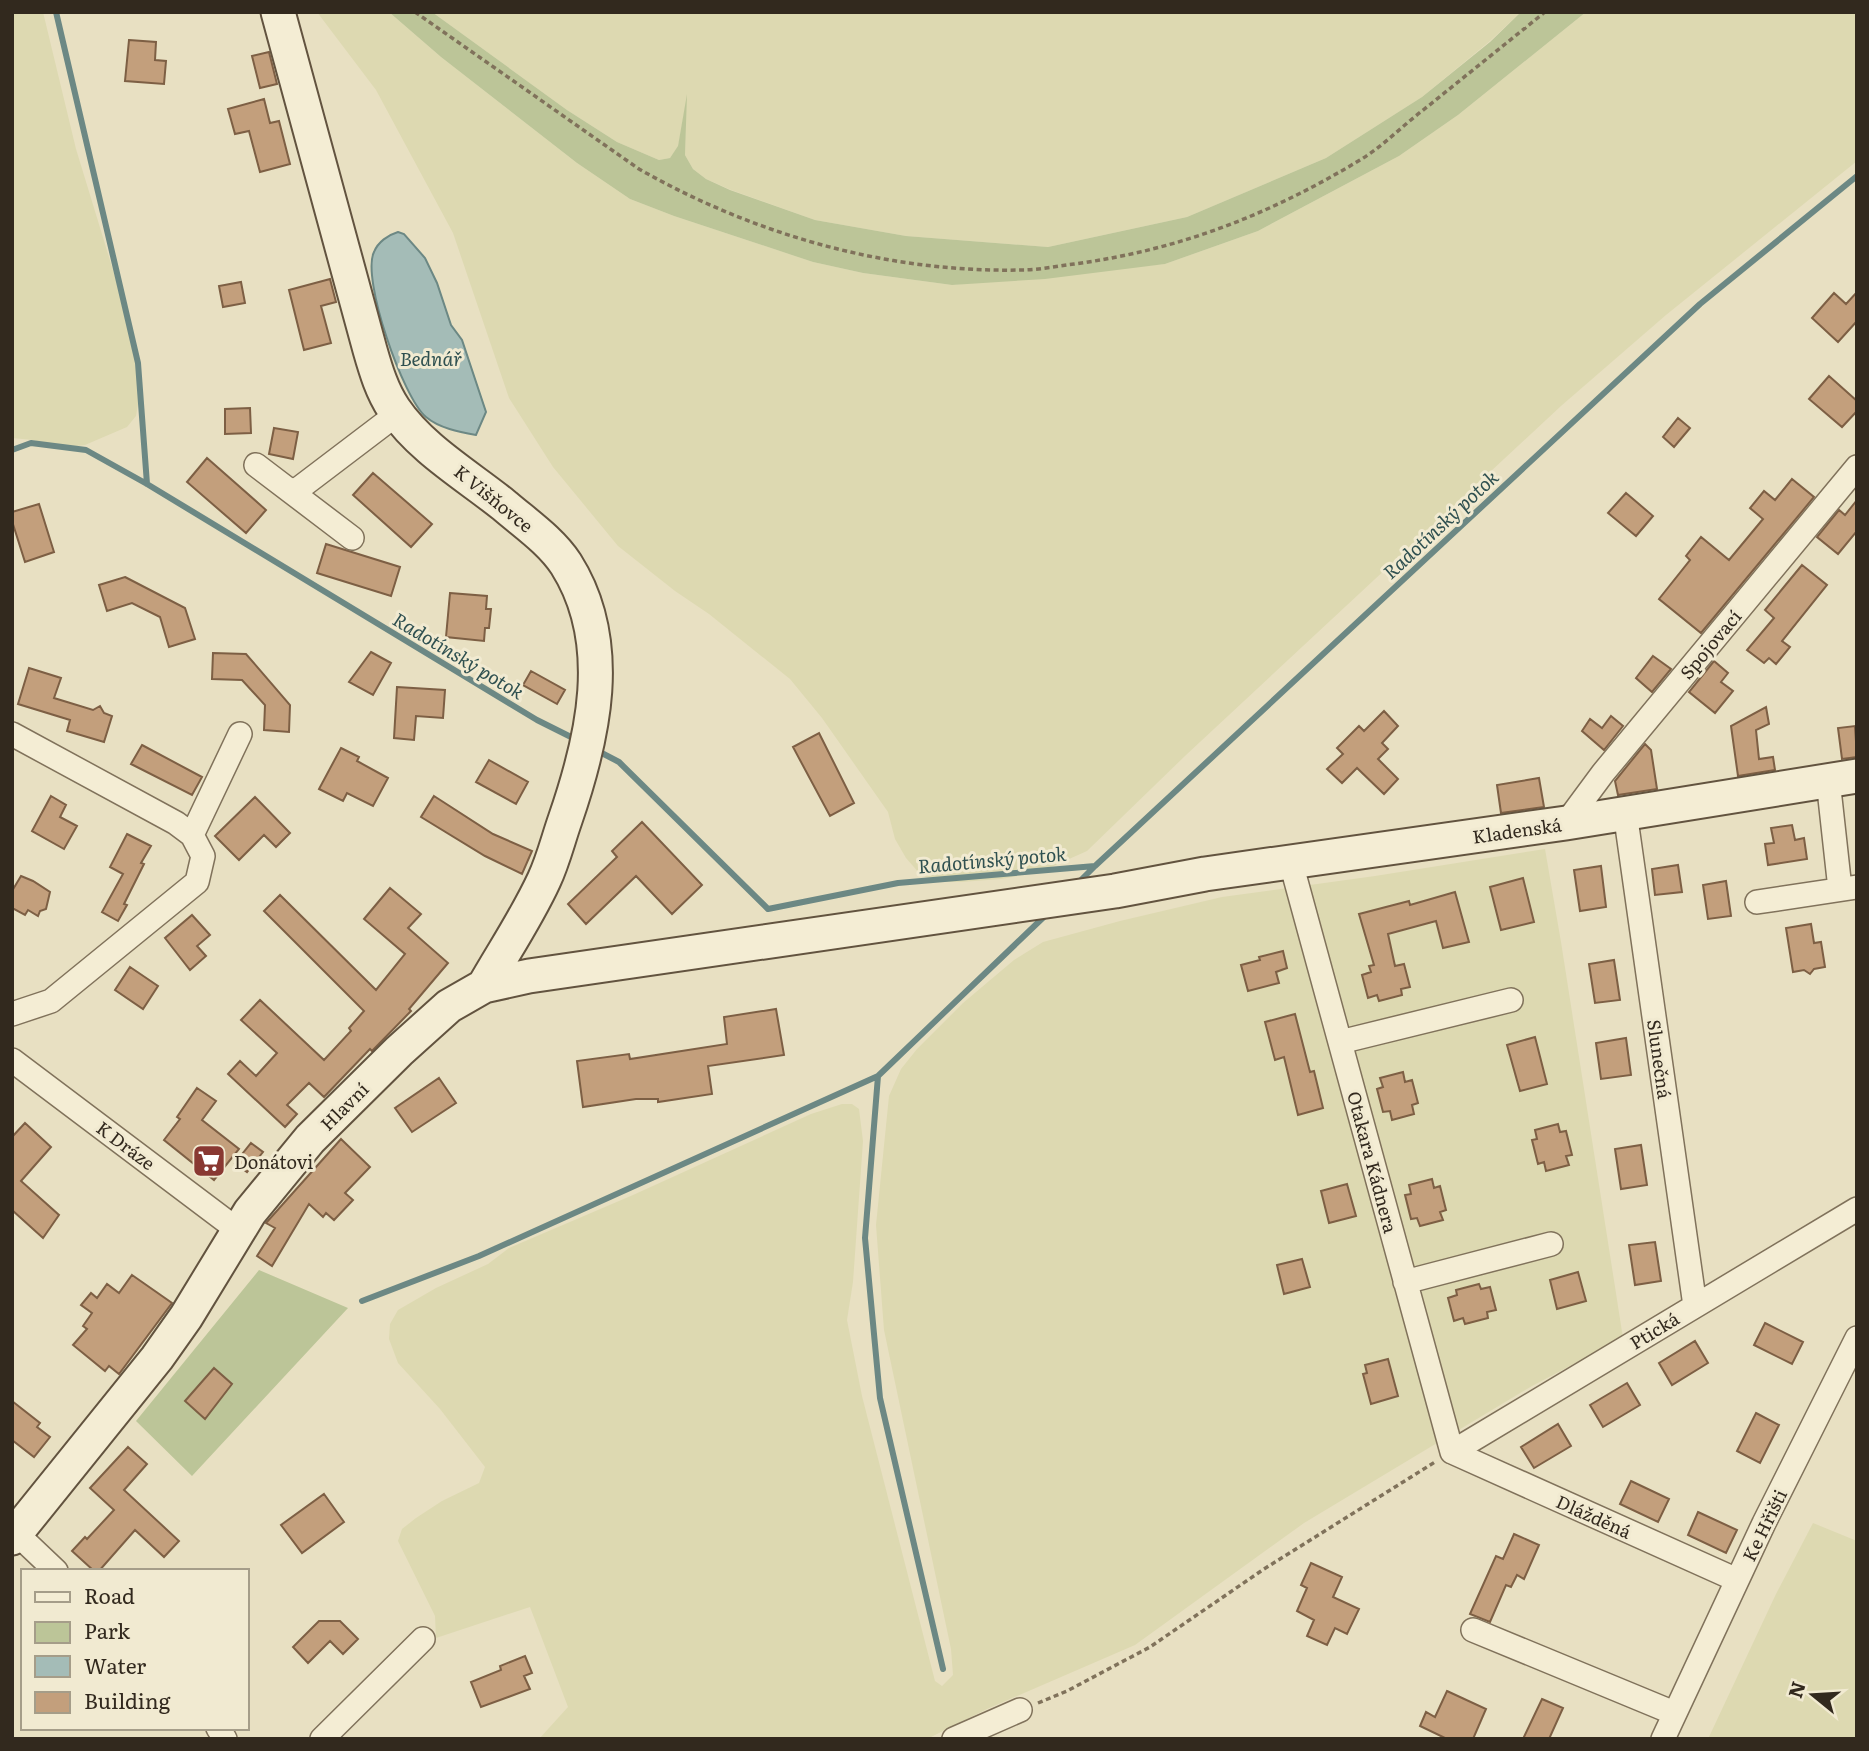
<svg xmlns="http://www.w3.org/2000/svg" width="1869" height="1751" font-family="Literata,serif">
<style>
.farmland{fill:#ddd9b1}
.green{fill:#bcc598}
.water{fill:#a4bcb7;stroke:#6c8884;stroke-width:2}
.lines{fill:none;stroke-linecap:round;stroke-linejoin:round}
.stream{stroke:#6c8884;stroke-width:6}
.building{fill:#c39f7c;stroke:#7d5f44;stroke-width:2}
.street-casing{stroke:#80725b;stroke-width:26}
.secondary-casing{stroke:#62533f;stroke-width:37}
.path{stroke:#80725b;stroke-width:3.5;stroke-dasharray:5 3.5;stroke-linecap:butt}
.street{stroke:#f4edd4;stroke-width:23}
.secondary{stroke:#f4edd4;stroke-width:33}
.labels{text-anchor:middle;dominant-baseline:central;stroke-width:6;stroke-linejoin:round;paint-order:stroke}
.street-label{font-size:18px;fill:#32291e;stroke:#f1ead1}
.poi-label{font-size:18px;fill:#32291e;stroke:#f1ead1;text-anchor:start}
.water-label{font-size:19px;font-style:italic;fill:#2f5050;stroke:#f1ead1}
</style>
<rect width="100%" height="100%" fill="#e8e0c2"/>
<!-- farmland -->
<path class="farmland" d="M12 12H43L76 149 116 280 139 378 140 393 136 416 127 427 85 445 62 448 33 440 12 438Z
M317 12H389L441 57 577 163 630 199 674 216 813 262 863 273 952 285 1165 264 1258 231 1399 156 1458 115 1586 12H1857V161L1666 315 1561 406 1186 755 1087 851 1040 872 1001 879 961 882H936L920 874 906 858 895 839 888 812 822 718 790 679 709 614 675 591 618 546 553 467 509 398 453 233 376 90Z
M432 12H1521L1490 41 1422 97 1326 158 1187 217 1048 247 906 236 815 220 731 190 706 179 693 169 685 155 686 103 678 147 670 158 659 160 617 142 567 110Z
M1545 849 1561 942 1623 1338 1532 1386 1304 1523 1135 1645 987 1709 927 1739H539L568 1707 530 1607 436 1638 435 1616 398 1541 402 1529 416 1518 442 1501 479 1483 485 1467 440 1409 398 1363 389 1339 390 1324 398 1310 436 1288 488 1264 509 1248 633 1195 811 1114 842 1104H852L859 1109 863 1141 853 1282 847 1320 862 1396 935 1681 942 1686 953 1675 951 1649 884 1330 876 1225 889 1096 901 1069 917 1049 963 1003 1014 960 1043 942 1120 921 1222 897 1375 876Z
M1813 1523 1857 1541V1739H1708L1776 1594Z"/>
<!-- green -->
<path class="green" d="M389 12H432L567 110 617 142 659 160 670 158 678 146 687 94 685 155 693 169 706 179 730 190 815 220 906 236 1048 247 1187 217 1326 158 1422 97 1490 42 1521 12H1586L1458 115 1399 156 1258 231 1165 264 1045 279 952 285 863 273 813 262 674 216 630 199 577 163 441 57Z
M259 1270 348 1308 192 1476 136 1421Z"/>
<!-- water -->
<path class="water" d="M398 232 404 234 425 258 437 283 451 325 462 340 486 412 476 435C459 432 439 428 426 417 403 398 361 278 374 252 378 242 388 235 398 232Z"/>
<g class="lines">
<!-- stream -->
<path class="stream" d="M56 12 138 363 147 484
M12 450 31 443 86 450 147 484 537 720 577 740
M596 750 619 762 768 909 898 883 1095 866 1700 304 1857 176
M1076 885 1095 866
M362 1301 479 1256 878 1076
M943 1669 880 1398 865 1238 878 1076 1049 912"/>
</g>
<!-- building -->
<path class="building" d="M129 40 156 42 155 60 166 61 164 84 125 81Z
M269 52 277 84 260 88 252 56Z
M264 99 270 123 279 121 290 164 260 172 249 131 235 134 228 109Z
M330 279 336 302 321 306 331 343 304 350 289 290Z
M241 282 245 303 223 307 219 286Z
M1857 292V321L1838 342 1812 318 1834 293 1846 304Z
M1829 376 1857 401V411L1842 427 1809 399Z
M250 408 251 433 225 434V409Z
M1678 418 1690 428 1674 447 1663 437Z
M274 428 298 432 293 459 269 454Z
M207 458 266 510 246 533 187 482Z
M373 473 432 524 411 547 353 495Z
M1792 479 1814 497 1701 633 1659 599 1690 560 1686 556 1701 537 1729 560 1763 519 1750 508 1764 491 1775 500Z
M1626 493 1653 516 1636 536 1608 513Z
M1857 500V531L1838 554 1817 537 1839 510 1845 515Z
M39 504 54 552 25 562 12 521V512Z
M326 544 400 567 391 596 317 573Z
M1802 565 1827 585 1782 641 1790 647 1776 664 1769 658 1764 663 1747 650 1774 618 1765 610Z
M125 577 185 608 195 639 169 647 160 617 132 603 107 611 99 585Z
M450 593 487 596 486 609H491L489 628H485L484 641 446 637Z
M371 652 391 663 373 695 349 682Z
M213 653 246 654 290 705 289 732 264 730 265 705 242 680 212 679Z
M1653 656 1671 669 1652 692 1636 678Z
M1714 661 1728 673 1721 682 1733 691 1715 713 1689 692Z
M29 668 61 678 54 698 93 710 100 706 104 713 112 716 104 742 67 731 70 720 18 704Z
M531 671 565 690 557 704 523 685Z
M397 687 445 690 443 718 416 716 414 740 394 738Z
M1766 707 1769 724 1756 730 1759 759 1773 757 1775 770 1738 776 1731 726Z
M1384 711 1398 726 1382 743 1388 749 1378 759 1398 779 1384 794 1357 768 1342 783 1327 769 1343 754 1337 748 1359 726 1364 731Z
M1611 716 1623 726 1604 750 1582 731 1590 719 1602 728Z
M1855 726 1857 757 1842 759 1838 728Z
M819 733 854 803 830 816 793 747Z
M1645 744 1651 750 1657 789 1618 795 1615 781Z
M142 745 202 777 192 795 131 764Z
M341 748 359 757 357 761 388 778 373 806 347 793 343 801 319 789Z
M489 760 528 782 516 804 476 782Z
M1539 778 1544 807 1501 813 1497 785Z
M51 796 66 805 60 817 77 826 64 849 32 831Z
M434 796 493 834 532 851 522 874 485 856 421 817Z
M255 797 290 833 276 847 264 835 239 860 215 836Z
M642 822 702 885 672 914 636 876 586 924 568 904 617 857 612 851Z
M1792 825 1795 840 1804 838 1807 859 1768 865 1765 844 1774 843 1771 828Z
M127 834 151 846 141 863 144 864 124 904 127 905 118 921 102 912 123 874 110 867Z
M1678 865 1682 892 1655 895 1652 869Z
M1601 866 1606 907 1580 911 1574 870Z
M21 876 33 881 50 892 46 909 40 911 38 916 28 910 25 915 12 908V891Z
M1523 878 1534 922 1501 930 1490 887Z
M1726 881 1731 916 1708 919 1703 885Z
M390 888 421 914 408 928 448 963 409 1009 411 1011 372 1051 370 1049 324 1097 309 1083 287 1105 297 1114 285 1127 228 1074 240 1061 256 1076 277 1053 241 1020 260 1000 324 1060 351 1031 349 1028 364 1011 264 911 280 895 376 990 405 954 364 919Z
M1455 892 1469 942 1443 948 1436 921 1388 934 1395 966 1404 964 1410 987 1401 989 1402 995 1379 1001 1377 995 1368 998 1362 975 1371 972 1369 966 1374 965 1359 914 1409 901 1410 905Z
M192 915 210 935 197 946 206 956 190 970 165 938Z
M1811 924 1814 943 1821 942 1825 967 1814 969 1810 974 1804 970 1793 972 1786 928Z
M1283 951 1287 968 1276 972 1279 983 1248 991 1241 965 1260 960 1259 957Z
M1614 960 1620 1000 1595 1003 1589 964Z
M130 967 158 986 143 1009 115 990Z
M776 1009 784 1055 708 1066 712 1094 658 1102V1099H636L583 1107 577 1061 629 1054 630 1059 727 1044 724 1017Z
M1295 1014 1310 1072 1314 1071 1323 1108 1298 1115 1284 1057 1275 1060 1265 1022Z
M1535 1037 1547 1084 1520 1091 1507 1045Z
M1626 1038 1631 1075 1601 1079 1596 1043Z
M1403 1072 1405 1082 1412 1080 1418 1103 1412 1105 1414 1114 1392 1120 1390 1111 1383 1112 1377 1089 1383 1087 1380 1078Z
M439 1078 456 1103 412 1132 395 1108Z
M197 1088 216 1101 202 1120 239 1149 214 1180 164 1140 180 1119 177 1117Z
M25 1123 51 1147 21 1181 59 1215 43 1238 12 1210V1137Z
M1558 1124 1560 1132 1566 1131 1572 1155 1566 1156 1569 1165 1546 1171 1544 1162 1538 1164 1532 1140 1537 1139 1535 1130Z
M341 1139 370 1167 345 1193 353 1200 334 1220 326 1213 323 1217 309 1204 272 1266 257 1256 275 1228 266 1223Z
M251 1143 263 1152 247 1172 235 1163Z
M1641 1145 1647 1185 1621 1189 1615 1149Z
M1432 1179 1434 1188 1440 1186 1446 1210 1440 1212 1443 1220 1420 1226 1417 1218 1411 1219 1405 1195 1411 1194 1409 1185Z
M1347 1184 1356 1216 1329 1223 1321 1191Z
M1655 1242 1661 1281 1635 1285 1629 1245Z
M1302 1259 1310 1287 1284 1294 1277 1265Z
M1578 1272 1586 1301 1557 1309 1550 1280Z
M132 1275 172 1303 119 1374 109 1366 105 1371 73 1345 87 1329 83 1326 92 1313 81 1305 91 1293 97 1298 107 1284 119 1293Z
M1479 1284 1481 1289 1490 1287 1496 1310 1487 1312 1488 1318 1465 1324 1463 1318 1454 1321 1448 1298 1457 1295 1456 1290Z
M1765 1323 1803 1342 1792 1364 1754 1345Z
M1695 1341 1708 1363 1672 1385 1659 1363Z
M1388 1359 1398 1396 1371 1404 1363 1374 1367 1373 1365 1365Z
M214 1368 232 1384 205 1419 185 1401Z
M1627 1383 1640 1405 1603 1427 1590 1405Z
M12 1401 40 1423 37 1427 50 1437 34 1457 12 1440Z
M1756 1413 1779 1425 1760 1463 1737 1451Z
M1558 1424 1571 1446 1534 1468 1521 1447Z
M128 1447 147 1464 124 1490 179 1541 164 1557 135 1530 99 1571H94L72 1551 85 1537 87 1539 114 1510 90 1488Z
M1631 1481 1669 1499 1658 1522 1620 1504Z
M324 1494 344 1522 302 1553 281 1525Z
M1698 1512 1737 1530 1726 1553 1688 1535Z
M1514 1534 1539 1545 1524 1579 1517 1575 1511 1587 1506 1585 1490 1622 1470 1614 1496 1556 1503 1559Z
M1311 1563 1342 1577 1333 1597 1359 1609 1347 1634 1335 1628 1327 1645 1307 1636 1314 1620 1297 1611 1307 1588 1301 1585Z
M319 1621H340L358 1639 343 1654 330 1641 308 1663 293 1647Z
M525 1656 532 1673 524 1676 530 1689 481 1707 471 1682 501 1670 500 1666Z
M1447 1691 1486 1709 1473 1739H1447L1420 1726 1426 1712 1435 1717Z
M1542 1699 1563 1708 1549 1739H1523Z"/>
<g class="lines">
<defs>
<path id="street" d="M256 465 352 538
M293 493 397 414
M12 734 176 823 192 835 203 856 197 882 51 1001 12 1014
M1828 780 1840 889
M1625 812 1695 1306
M1566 823 1603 773 1857 467
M192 835 240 734
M1291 863 1452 1452
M1757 902 1857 887
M1340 1042 1511 1000
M12 1060 239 1231
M1405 1282 1551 1244
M1452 1452 1857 1209
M1452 1452 1737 1580
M16 1533 56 1571
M1473 1630 1674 1713
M218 1728 225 1739
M322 1739 423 1639
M954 1739 1020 1710
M1663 1739 1764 1523 1857 1338"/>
<path id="secondary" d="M278 12 370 350C376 371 382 391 394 409 421 449 468 476 505 506 526 524 551 541 566 564 616 643 593 739 565 820 558 840 553 861 544 880 527 917 504 951 484 986
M12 1538 157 1358 186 1317 250 1212 310 1139 399 1051 449 1006 484 986 529 976 1115 891 1205 874 1566 823 1857 776"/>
</defs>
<!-- street casing -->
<use href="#street" class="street-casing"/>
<!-- secondary casing -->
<use href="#secondary" class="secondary-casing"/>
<!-- path -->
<path class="path" d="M415 12 639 169C755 235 888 273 1022 270 1039 270 1057 266 1074 264 1179 250 1269 215 1360 160 1382 147 1401 127 1422 111 1463 78 1504 45 1545 12
M1038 1703 1067 1691 1150 1647 1264 1569 1435 1462"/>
<!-- street -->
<use href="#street" class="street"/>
<!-- secondary -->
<use href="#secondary" class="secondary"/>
</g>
<!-- icons -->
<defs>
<symbol id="supermarket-square" viewBox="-11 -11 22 22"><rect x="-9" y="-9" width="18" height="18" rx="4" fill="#893832" stroke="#f1ead1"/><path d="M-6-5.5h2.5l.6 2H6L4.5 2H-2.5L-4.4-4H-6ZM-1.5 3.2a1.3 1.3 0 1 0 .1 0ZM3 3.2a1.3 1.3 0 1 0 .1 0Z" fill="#fff"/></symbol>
</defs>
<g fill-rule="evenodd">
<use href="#supermarket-square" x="190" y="1142" width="38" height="38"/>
</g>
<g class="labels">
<!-- street labels -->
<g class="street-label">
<text transform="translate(494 498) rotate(39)">K Višňovce</text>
<text transform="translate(1710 644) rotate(-50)">Spojovací</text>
<text transform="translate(1517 830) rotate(-8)">Kladenská</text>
<text transform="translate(1660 1059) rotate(82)">Slunečná</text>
<text transform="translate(344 1106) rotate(-45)">Hlavní</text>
<text transform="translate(126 1145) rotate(37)">K Dráze</text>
<text transform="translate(1373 1162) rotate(75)">Otakara Kádnera</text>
<text transform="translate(1654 1330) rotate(-31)">Ptická</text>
<text transform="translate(1594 1516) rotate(24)">Dlážděná</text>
<text transform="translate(1764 1525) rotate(-64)">Ke Hřišti</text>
</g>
<!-- poi labels -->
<g class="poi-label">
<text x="234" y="1161">Donátovi</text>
</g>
<!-- water labels -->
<g class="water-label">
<text x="431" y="358">Bednář</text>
<text transform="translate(1440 524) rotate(-43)">Radotínský potok</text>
<text transform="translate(459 655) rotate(31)">Radotínský potok</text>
<text transform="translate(992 859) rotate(-5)">Radotínský potok</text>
</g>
</g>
<!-- border -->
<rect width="1869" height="1751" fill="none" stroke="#32291e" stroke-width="28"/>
<!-- legend -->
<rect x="21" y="1569" width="228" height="161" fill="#f1ead1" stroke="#a59d89" stroke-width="2"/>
<rect x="35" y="1592" width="35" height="10" fill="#f4edd4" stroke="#a59d89" stroke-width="2"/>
<text x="84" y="1604" font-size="21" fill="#32291e">Road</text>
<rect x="35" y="1622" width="35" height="21" fill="#bcc598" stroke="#a59d89" stroke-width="2"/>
<text x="84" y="1639" font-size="21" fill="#32291e">Park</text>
<rect x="35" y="1656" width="35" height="21" fill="#a4bcb7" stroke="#a59d89" stroke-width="2"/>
<text x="84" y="1674" font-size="21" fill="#32291e">Water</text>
<rect x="35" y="1692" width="35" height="21" fill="#c39f7c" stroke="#a59d89" stroke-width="2"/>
<text x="84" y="1709" font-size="21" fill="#32291e">Building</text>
<!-- north arrow -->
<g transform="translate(1813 1695) rotate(288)" stroke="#f1ead1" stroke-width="5" paint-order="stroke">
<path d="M0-5L12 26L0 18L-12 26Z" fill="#32291e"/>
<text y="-10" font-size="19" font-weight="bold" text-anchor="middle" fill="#32291e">N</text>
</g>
</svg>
